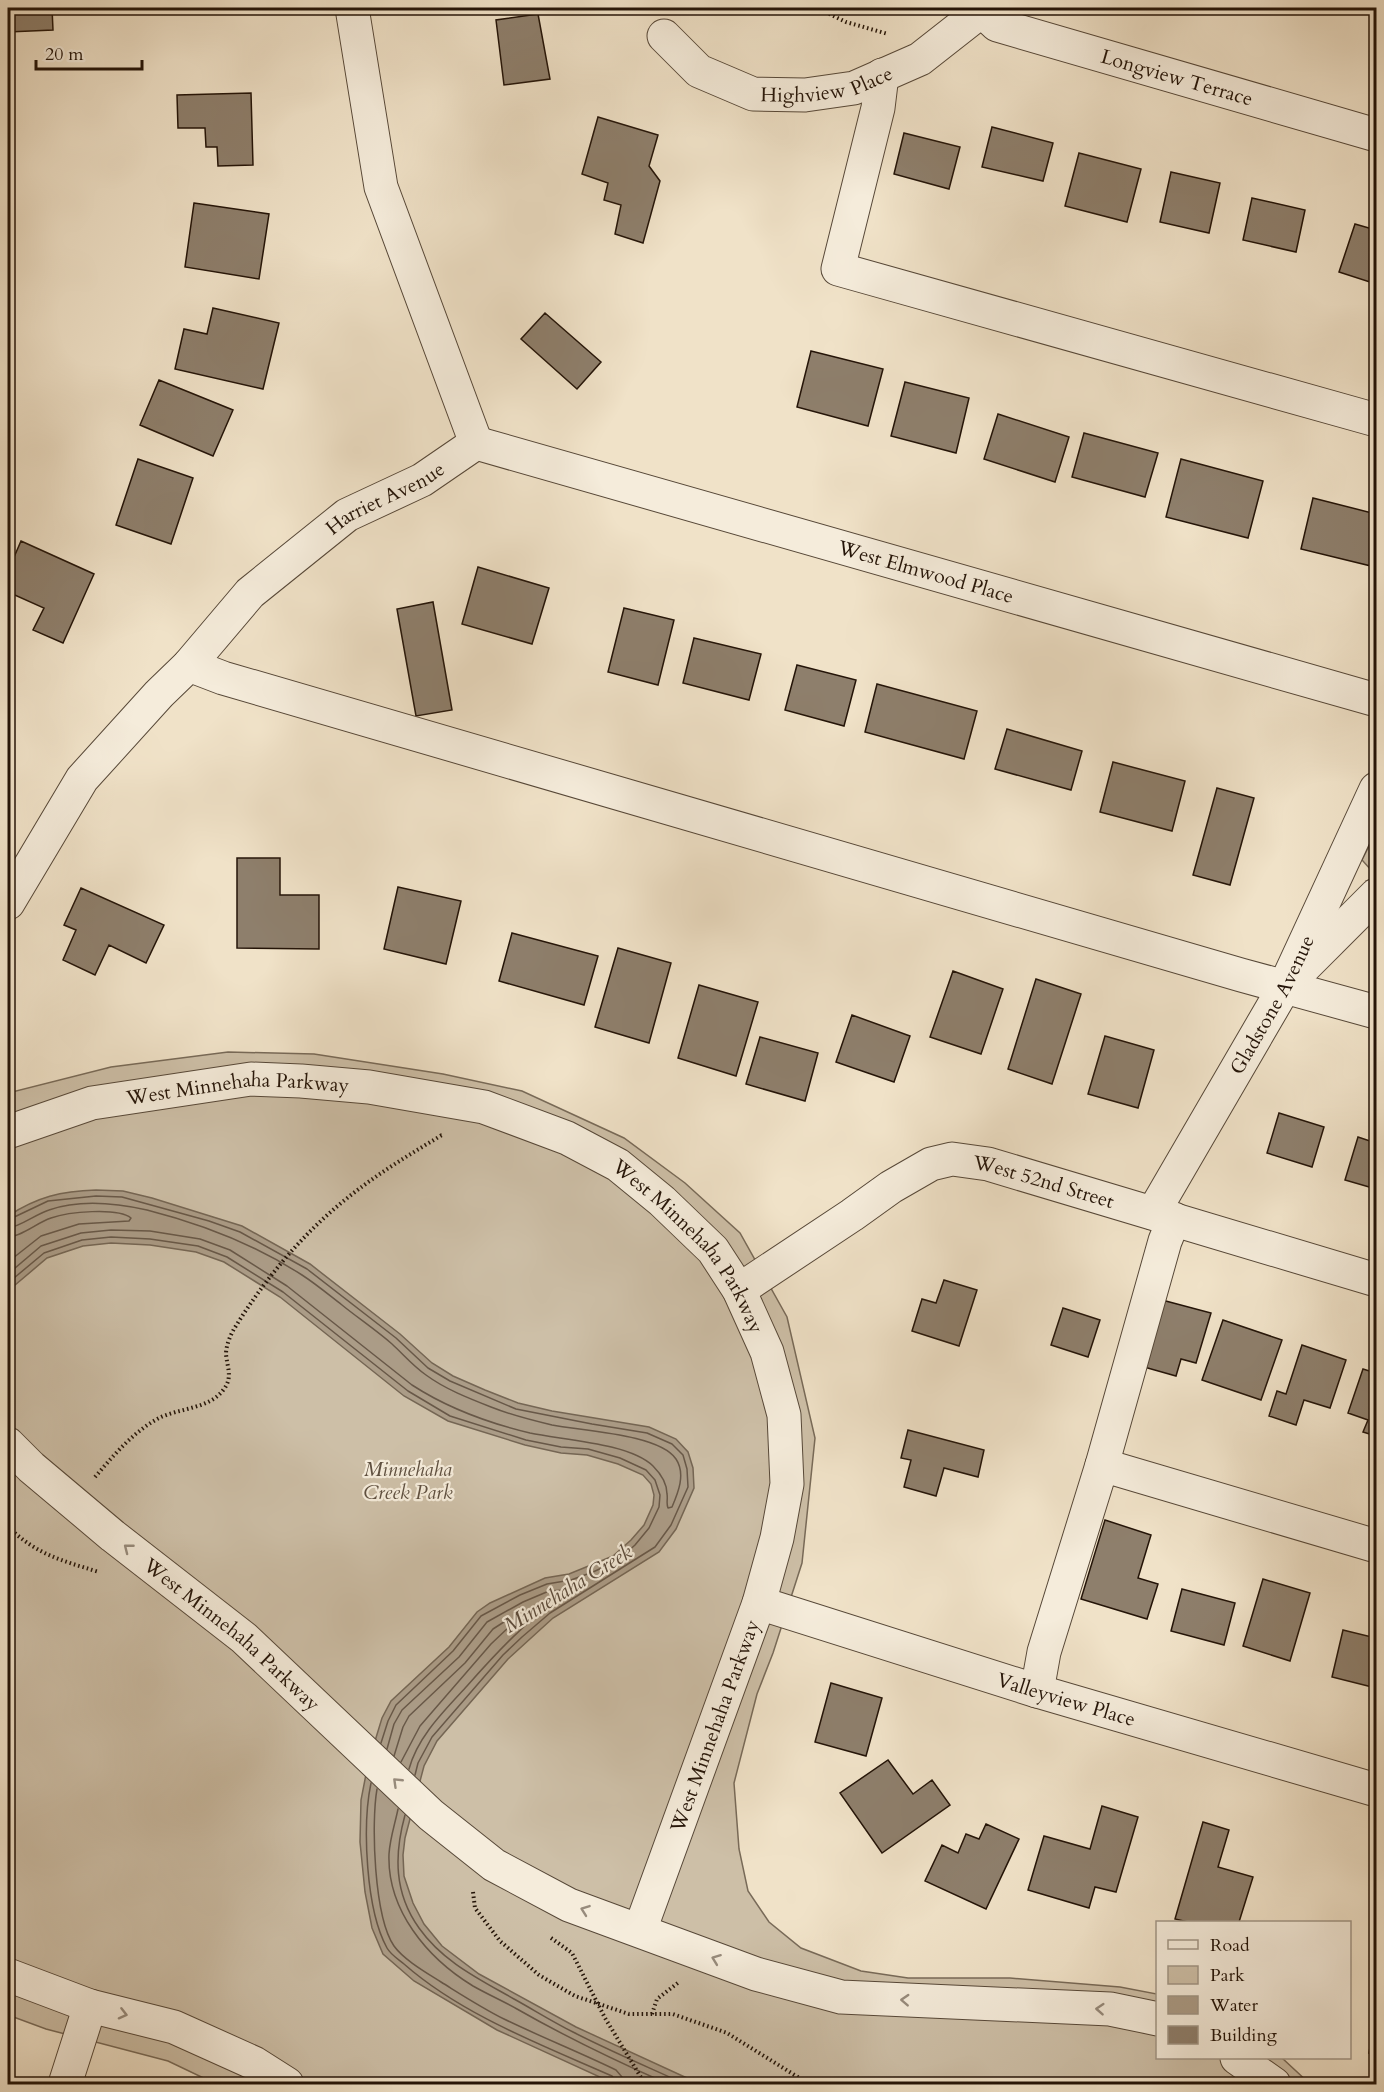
<svg xmlns="http://www.w3.org/2000/svg" width="1384" height="2092" font-family="Cardo,serif">
<style>
.green{fill:#cdbfa7;stroke:#786a58;stroke-width:1.5}
.water{fill:#ab9c87;stroke:#756654;stroke-width:1.5}
.lines{fill:none;stroke-linecap:round;stroke-linejoin:round}
.shore{stroke:#685848;stroke-width:1.5}
.building{fill:#8e7f6c;stroke:#241408;stroke-width:1.5}
.minor-casing{stroke:#574838;stroke-width:35}
.path{stroke:#241408;stroke-width:4;stroke-dasharray:1.5 3;stroke-linecap:butt}
.minor{stroke:#f5ecdb;stroke-width:33}
.oneway{stroke:#978b7c}
.labels{text-anchor:middle;dominant-baseline:central;stroke-width:4.5;stroke-linejoin:round;paint-order:stroke}
.street-label{font-size:20px;fill:#241408;stroke:#f5ecdb}
.park-label{font-size:20px;font-style:italic;fill:#5f5040;stroke:#f5ecdb}
.water-label{font-size:21px;font-style:italic;fill:#5a4a3b;stroke:#f5ecdb}
</style>
<rect width="100%" height="100%" fill="#f0e2c8"/>
<filter id="stains"><feTurbulence type="fractalNoise" baseFrequency=".00333" numOctaves="4"/><feColorMatrix values="0 0 0 0 .2 0 0 0 0 .09 0 0 0 0 .02 0 0 0 .5 -.17"/></filter>
<radialGradient id="worn" r=".72"><stop offset=".6" stop-color="#630" stop-opacity="0"/><stop offset="1" stop-color="#630" stop-opacity=".3"/></radialGradient>
<!-- green -->
<path class="green" d="M1376 832V865L1371 870 1362 860Z
M228 1052 314 1054 443 1074 522 1091 624 1138 685 1183 740 1233 787 1317 815 1438 802 1563 773 1653 757 1694 734 1783 739 1849 748 1891 769 1922 801 1948 861 1971 908 1978H1010L1120 1987 1157 1994 1158 2058H1282L1310 2084H216L168 2061 46 2029 8 2015V1093L111 1067Z"/>
<!-- water -->
<path class="water" d="M96 1190 123 1191 152 1198 242 1226 310 1264 400 1334 432 1363 453 1376 485 1390 518 1403 552 1411 649 1427 676 1439 688 1452 693 1468 694 1488 676 1529 659 1552 553 1618 508 1659 437 1741 424 1766 405 1838 403 1855 404 1876 413 1903 424 1924 442 1946 479 1974 576 2027 700 2084H615L497 2030 414 1981 383 1954 372 1928 365 1892 360 1842 361 1800 368 1764 382 1718 391 1701 449 1647 477 1612 490 1603 545 1578 569 1574 613 1556 631 1540 644 1525 653 1505 654 1495 651 1484 643 1475 618 1464 587 1455 561 1453 525 1445 448 1421 404 1396 280 1297 224 1262 196 1252 150 1245 111 1243 83 1246 47 1258 8 1291V1216C37 1197 61 1191 96 1190Z"/>
<g class="lines">
<!-- shore -->
<path class="shore" d="M8 1220 48 1201 96 1196 122 1197 209 1221 240 1232 307 1269 396 1338 428 1368 450 1381 516 1409 592 1424 647 1433 672 1444 683 1455 687 1469 688 1487 671 1525 655 1547 550 1613 522 1637 503 1655 432 1737 418 1763 415 1775
M8 1228C20 1227 36 1214 49 1210 80 1199 116 1203 147 1210 202 1224 254 1244 302 1275 316 1284 329 1295 342 1305 358 1318 376 1330 392 1344 403 1354 413 1366 426 1375 445 1389 468 1398 491 1407 511 1415 531 1420 552 1425 582 1431 659 1434 676 1459 686 1474 678 1493 672 1507L668 1508C666 1503 668 1499 667 1494 667 1483 661 1474 653 1466 629 1443 563 1440 530 1433 488 1423 449 1409 412 1385L287 1286 230 1250 200 1239 150 1231 111 1230 81 1233 41 1246 8 1274
M8 1237C23 1236 36 1223 51 1218 68 1212 117 1207 131 1218L129 1221 79 1224 41 1236 8 1262
M8 1283 44 1253 82 1240 111 1237 150 1239 198 1246 227 1257 283 1292 408 1391 450 1416 526 1440 561 1447 588 1449 620 1458 646 1470 655 1480 660 1495 659 1507 649 1528 635 1545 617 1561 593 1572 571 1580 547 1584 520 1595 481 1616 453 1651 396 1705 388 1721 381 1743
M387 1749 394 1724 402 1710 459 1657 487 1622 523 1602 549 1591 565 1590V1594C527 1620 498 1651 467 1686 444 1711 418 1736 409 1769
M394 1756 403 1727 409 1716 465 1663 493 1629 507 1620H510L511 1625 491 1644 420 1726 401 1762
M371 1783C362 1826 366 1910 387 1948 391 1955 398 1959 404 1964 462 2015 542 2045 612 2076L615 2080 616 2084
M377 1789C371 1823 374 1917 394 1946 404 1960 427 1973 441 1982 462 1995 482 2008 504 2019 541 2037 579 2052 616 2070L622 2077 623 2084
M398 1809C395 1824 390 1838 389 1854 387 1910 427 1958 473 1986 487 1994 503 2001 517 2009 566 2037 616 2061 668 2084
M405 1815C394 1855 394 1893 419 1928 443 1962 479 1979 514 1999 534 2010 553 2022 573 2032 610 2051 648 2067 685 2084"/>
</g>
<!-- building -->
<path class="building" d="M8 8H52L53 30 8 32Z
M177 8H211L178 11Z
M538 14 550 79 504 85 496 20Z
M251 93 253 165 218 166 217 147H206L205 128H178L177 95Z
M598 117 658 135 649 166 660 181 643 243 615 234 621 205 604 200 608 183 582 174Z
M992 127 1053 143 1043 181 982 167Z
M904 133 960 147 949 189 894 174Z
M1079 153 1141 169 1127 222 1065 206Z
M1171 172 1220 183 1209 233 1160 222Z
M1252 198 1305 210 1296 252 1243 240Z
M194 203 269 214 259 279 185 267Z
M1355 224 1376 230V284L1339 272Z
M213 308 279 323 263 389 175 369 184 329 207 334Z
M545 313 601 362 577 389 521 339Z
M811 351 883 369 868 426 797 407Z
M159 380 233 410 213 456 140 425Z
M905 382 969 398 956 453 891 436Z
M998 414 1069 437 1055 482 984 459Z
M1084 433 1158 453 1145 497 1072 477Z
M138 459 193 478 171 544 116 525Z
M1181 459 1263 481 1248 538 1166 517Z
M1313 498 1376 514V545L1371 566 1301 549Z
M21 541 94 574 63 643 33 630 44 608 8 592V571Z
M478 567 549 588 532 644 462 624Z
M433 602 452 710 416 716 397 609Z
M624 608 674 620 658 685 608 672Z
M694 638 761 654 749 700 683 683Z
M797 665 856 680 844 726 785 710Z
M877 684 977 711 964 759 865 732Z
M1007 729 1082 751 1071 790 995 769Z
M1113 762 1185 781 1172 831 1100 812Z
M1217 788 1254 798 1230 885 1193 875Z
M237 858H280V895H319V949L237 948Z
M398 887 461 901 446 964 384 949Z
M81 888 164 925 146 963 109 945 95 975 63 960 76 930 64 925Z
M512 933 598 956 584 1005 499 981Z
M618 948 671 963 649 1043 595 1027Z
M953 971 1003 989 981 1054 930 1037Z
M1036 979 1081 994 1052 1084 1008 1069Z
M699 985 758 1002 736 1076 678 1058Z
M852 1015 910 1036 894 1082 836 1062Z
M1105 1036 1154 1050 1138 1108 1088 1094Z
M760 1037 818 1053 805 1101 746 1084Z
M1279 1113 1324 1127 1312 1167 1267 1153Z
M1358 1137 1376 1143V1189L1345 1180Z
M944 1280 977 1290 959 1346 912 1331 922 1299 936 1303Z
M1162 1300 1211 1313 1196 1363 1181 1359 1176 1376 1144 1367Z
M1063 1308 1100 1320 1088 1357 1051 1345Z
M1223 1320 1282 1340 1261 1400 1202 1380Z
M1302 1345 1346 1360 1330 1408 1304 1400 1296 1425 1269 1416 1277 1391 1286 1394Z
M1363 1369 1376 1373V1436L1363 1432 1368 1420 1348 1413Z
M908 1430 984 1450 978 1477 944 1468 936 1496 904 1487 911 1460 901 1458Z
M1105 1520 1151 1535 1138 1578 1158 1584 1147 1619 1081 1599Z
M1263 1579 1310 1593 1290 1661 1243 1646Z
M1182 1589 1235 1603 1224 1645 1171 1631Z
M1343 1630 1376 1638V1688L1332 1677Z
M831 1683 882 1698 866 1756 815 1742Z
M888 1760 913 1794 932 1780 950 1805 882 1853 840 1793Z
M1102 1806 1138 1817 1116 1892 1095 1887 1089 1908 1028 1890 1044 1836 1090 1849Z
M1203 1822 1229 1830 1218 1867 1253 1877 1239 1922H1188L1175 1919Z
M986 1824 1019 1839 986 1909 925 1881 942 1845 958 1853 966 1834 979 1839Z
M1376 2009V2054L1369 2053Z"/>
<g class="lines">
<defs>
<g id="minor">
<path d="M352 8 381 187 476 443"/>
<path id="s1" d="M982 11 997 25 1376 135"/>
<path id="s2" d="M664 36 699 71 753 94 805 95 854 88 920 59 985 8"/>
<path d="M882 75 878 108 838 269 1376 420"/>
<path id="s3" d="M476 443 1376 700"/>
<path d="M189 665 223 678 1241 975 1376 1012"/>
<path id="s4" d="M8 903 82 779 159 694 189 665 250 593 347 515 422 480 476 443"/>
<path d="M1301 970 1376 895"/>
<path id="s5" d="M8 1132 92 1103 251 1079 301 1081 369 1087 484 1107 567 1138 618 1165 662 1201 713 1250 739 1290 767 1352 784 1415 787 1484 777 1538 759 1603 640 1930"/>
<path id="s6" d="M1153 1213 1285 986 1376 789"/>
<path id="s7" d="M739 1290 852 1215 891 1187 931 1164 952 1159 988 1164 1376 1280"/>
<path id="s8" d="M8 1444 31 1467 113 1536 244 1638 431 1815 494 1865 569 1905 756 1974 841 1997 1110 2009 1158 2019"/>
<path d="M1102 1465 1376 1546"/>
<path id="s9" d="M759 1603 1037 1691 1376 1790"/>
<path d="M1037 1691 1044 1652 1102 1465 1165 1241 1174 1219"/>
<path d="M8 1975 90 2006 174 2027 254 2063 287 2084"/>
<path d="M1237 2058 1274 2084"/>
<path d="M65 2084 90 2006"/>
</g>
</defs>
<!-- minor casing -->
<use href="#minor" class="minor-casing"/>
<!-- path -->
<path class="path" d="M817 8 846 22 888 34
M95 1477C114 1455 133 1432 159 1418 179 1408 210 1409 224 1389 233 1377 227 1367 226 1354 226 1346 230 1336 234 1329 263 1282 298 1239 340 1204 372 1177 407 1156 442 1135
M8 1527C38 1555 60 1560 99 1572
M473 1892 475 1908 500 1941 539 1975 575 1996 629 2014H673L727 2033 809 2084
M551 1938 572 1953 605 2018 645 2084
M652 2014 657 1999 679 1982"/>
<!-- minor -->
<use href="#minor" class="minor"/>
</g>
<!-- one-way arrows -->
<defs><path id="oneway-chevron" d="M-2-3.5L2.5 0L-2 3.5" fill="none" stroke-width="1.6" stroke-linecap="round" stroke-linejoin="round" transform="scale(1.5)"/></defs>
<g class="oneway">
<use href="#oneway-chevron" transform="translate(128 1548) rotate(-142)"/>
<use href="#oneway-chevron" transform="translate(397 1782) rotate(-136)"/>
<use href="#oneway-chevron" transform="translate(585 1910) rotate(-160)"/>
<use href="#oneway-chevron" transform="translate(716 1959) rotate(-159)"/>
<use href="#oneway-chevron" transform="translate(905 2000) rotate(-177)"/>
<use href="#oneway-chevron" transform="translate(1100 2009) rotate(-176)"/>
<use href="#oneway-chevron" transform="translate(123 2014) rotate(14)"/>
</g>
<g class="labels">
<!-- street labels -->
<g class="street-label">
<text stroke="none"><textPath href="#s1" startOffset="208">Longview Terrace</textPath></text>
<text stroke="none"><textPath href="#s2" startOffset="183">Highview Place</textPath></text>
<text stroke="none"><textPath href="#s4" startOffset="561">Harriet Avenue</textPath></text>
<text stroke="none"><textPath href="#s3" startOffset="468">West Elmwood Place</textPath></text>
<text stroke="none"><textPath href="#s6" startOffset="240">Gladstone Avenue</textPath></text>
<text stroke="none"><textPath href="#s5" startOffset="236">West Minnehaha Parkway</textPath></text>
<text stroke="none"><textPath href="#s7" startOffset="346">West 52nd Street</textPath></text>
<text stroke="none"><textPath href="#s5" startOffset="740">West Minnehaha Parkway</textPath></text>
<text stroke="none"><textPath href="#s8" startOffset="294">West Minnehaha Parkway</textPath></text>
<text stroke="none"><textPath href="#s9" startOffset="322">Valleyview Place</textPath></text>
<text transform="translate(715 1726) rotate(-70)">West Minnehaha Parkway</text>
</g>
<!-- park labels -->
<g class="park-label">
<text x="408" y="1469">Minnehaha<tspan x="408" dy="23">Creek Park</tspan></text>
</g>
<!-- water labels -->
<g class="water-label">
<text transform="translate(568 1589) rotate(-32)">Minnehaha Creek</text>
</g>
</g>
<!-- margin -->
<rect width="1384" height="2092" fill="none" stroke="#f0e2c8" stroke-width="30"/>
<rect x="9" y="9" width="1366" height="2074" fill="none" stroke="#241408" stroke-width="3"/>
<rect x="15" y="15" width="1354" height="2062" fill="none" stroke="#241408" stroke-width="1.5"/>
<!-- legend -->
<rect x="1156" y="1921" width="195" height="138" fill="#f5ecdb" stroke="#a19687" stroke-width="1.5"/>
<rect x="1168" y="1940" width="30" height="9" fill="#f5ecdb" stroke="#a19687" stroke-width="1.5"/>
<text x="1210" y="1951" font-size="18" fill="#241408">Road</text>
<rect x="1168" y="1966" width="30" height="18" fill="#cdbfa7" stroke="#a19687" stroke-width="1.5"/>
<text x="1210" y="1981" font-size="18" fill="#241408">Park</text>
<rect x="1168" y="1996" width="30" height="18" fill="#ab9c87" stroke="#a19687" stroke-width="1.5"/>
<text x="1210" y="2011" font-size="18" fill="#241408">Water</text>
<rect x="1168" y="2026" width="30" height="18" fill="#8e7f6c" stroke="#a19687" stroke-width="1.5"/>
<text x="1210" y="2041" font-size="18" fill="#241408">Building</text>
<!-- scale -->
<path d="M36 60v9h106v-9" fill="none" stroke="#241408" stroke-width="3"/>
<text x="45" y="60" font-size="18" fill="#241408" stroke="#f5ecdb" stroke-width="4.5" paint-order="stroke">20 m</text>
<rect width="100%" height="100%" filter="url(#stains)"/>
<rect width="100%" height="100%" fill="url(#worn)"/>
</svg>
